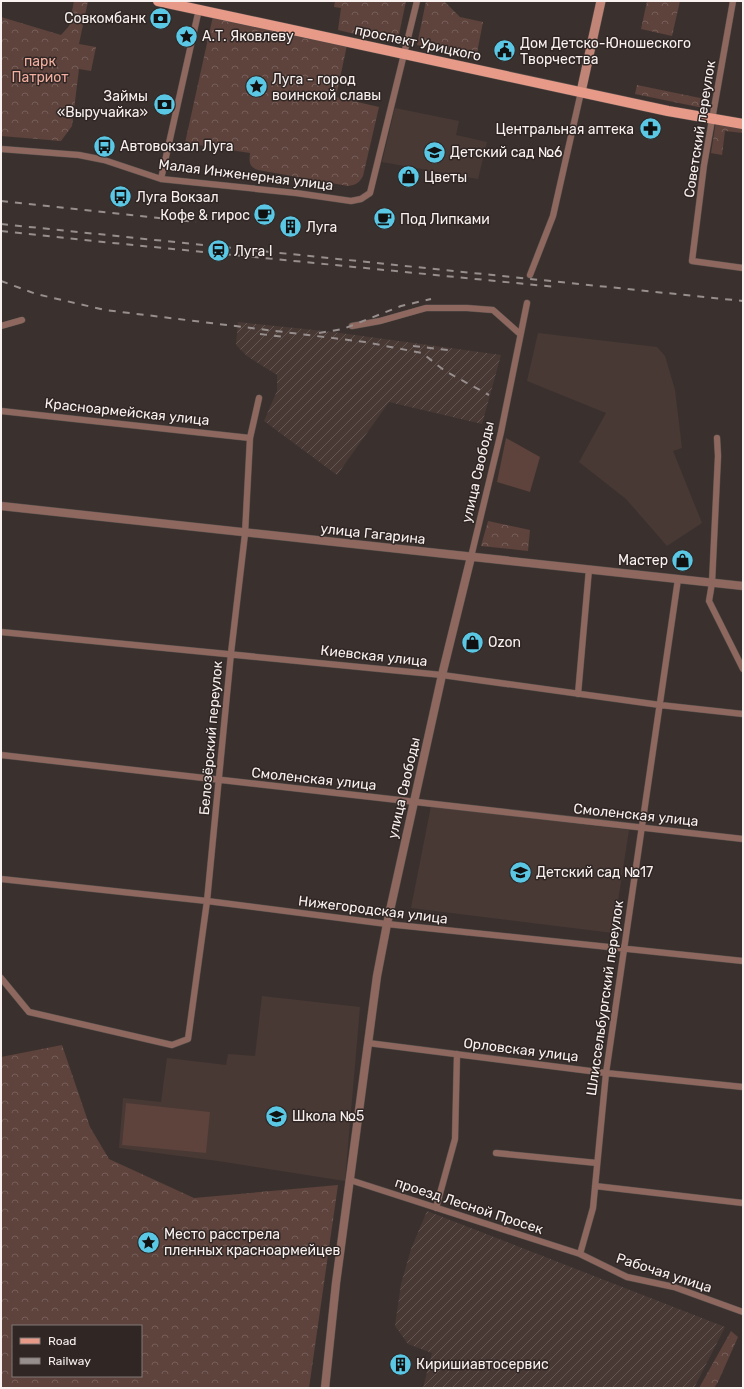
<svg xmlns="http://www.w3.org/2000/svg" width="744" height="1389" font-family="Rubik,sans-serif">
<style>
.built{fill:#493935}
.industrial{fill:url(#industrial-furrows)}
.grass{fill:#5e423c}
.forest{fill:url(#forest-crowns);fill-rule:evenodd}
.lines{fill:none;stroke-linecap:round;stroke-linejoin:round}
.minor-casing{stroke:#58504d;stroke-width:7}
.tertiary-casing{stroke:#58504d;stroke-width:9}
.secondary-casing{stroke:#58504d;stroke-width:10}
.primary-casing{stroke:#58504d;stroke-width:11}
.minor{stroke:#8e685f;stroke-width:6}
.tertiary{stroke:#8e685f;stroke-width:8}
.secondary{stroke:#c18577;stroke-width:9}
.primary{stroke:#e89a89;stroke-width:10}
.rail{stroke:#978f8d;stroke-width:2;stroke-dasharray:7 7;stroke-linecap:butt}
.labels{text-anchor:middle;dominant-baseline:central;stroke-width:3;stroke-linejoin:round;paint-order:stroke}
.poi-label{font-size:14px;fill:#f8f1f0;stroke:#302725;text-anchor:start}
.street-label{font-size:14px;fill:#f8f1f0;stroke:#302725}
.park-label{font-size:14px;fill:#f3af9f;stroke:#302725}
</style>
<defs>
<pattern id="industrial-furrows" width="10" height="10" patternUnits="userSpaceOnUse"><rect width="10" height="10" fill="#493935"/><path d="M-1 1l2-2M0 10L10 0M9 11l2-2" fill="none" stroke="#645653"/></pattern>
<pattern id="forest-crowns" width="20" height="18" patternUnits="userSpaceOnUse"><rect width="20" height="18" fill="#5e423c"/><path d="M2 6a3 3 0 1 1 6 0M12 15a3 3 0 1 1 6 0" fill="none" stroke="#765e58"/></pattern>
</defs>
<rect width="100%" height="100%" fill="#3a312e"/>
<!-- built -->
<path class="built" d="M395 108 459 121 456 135 487 142 478 179 382 162Z
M538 333 657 347 665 356 675 390 682 448 673 451 702 523 667 546 626 499 579 462 606 413 527 381Z
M431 806 629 830 613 933 411 908Z
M262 996 360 1007 345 1181 218 1161 119 1148 123 1098 161 1102 167 1058 226 1065 228 1054 255 1056Z"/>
<!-- industrial -->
<path class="industrial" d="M238 322 333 332 501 355 482 424 389 402 337 475 264 421 277 391V375L247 356 236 345Z
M427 1211 725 1327 694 1388H423L432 1353 408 1344 395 1326 401 1284 411 1249Z"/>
<!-- grass -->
<path class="grass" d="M506 438 540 457 530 492 497 482Z
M126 1103 210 1112 206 1153 122 1145Z"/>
<!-- forest -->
<path class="forest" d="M74 1H88L79 44 96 47 91 71 79 69 72 126 61 141 1 136V17L61 35 69 26Z
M335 1H406L397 44 338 30 341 8 334 7Z
M426 1 445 2 460 17 483 22 476 58 417 45Z
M647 1H680L672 36 641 29Z
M213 16 347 45 336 97 379 107 363 176C359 183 356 185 348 186L258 170C249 167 249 162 250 153L185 143Z
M637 85 705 99 703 108 635 94Z
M716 121 743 125V133L725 131 722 155 711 153Z
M488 521 530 530 528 551 481 546Z
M62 1045 90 1127 109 1159 194 1198 338 1185 309 1388H1V1057ZM13 1326H141V1376H13Z
M731 1331 738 1337 718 1382 714 1388H699Z"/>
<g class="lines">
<defs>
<path id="minor" d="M733 1 704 165 692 261 743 268
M1 149 79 155 104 160 161 179 296 193 351 201 361 199 370 193 417 1
M161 179 199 9
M530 275 553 216 581 92
M1 326 22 320
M352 326 380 321 426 308H467L493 310 520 334
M1 411 250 438
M717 438 718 456 712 583 709 601 743 669
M471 557 501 432 527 303
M1 632 442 675 660 705 743 714
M578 694 589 569
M1 755 743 839
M1 879 207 901 387 924 743 961
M1 978 29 1012 172 1045 188 1039 207 901 231 653 245 534 250 438 259 398
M368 1043 606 1073 743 1087
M496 1153 597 1163
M350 1180 580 1254 627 1277 674 1287 743 1312
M595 1186 743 1203
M436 1208 455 1139 457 1054
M580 1254 593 1208 606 1073 678 579"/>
<path id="tertiary" d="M1 506 743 586
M325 1388 336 1283 377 976 387 924 442 675 471 557"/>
<path id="secondary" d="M581 92 601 1"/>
<path id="primary" d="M158 1 668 111 743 124"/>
</defs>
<!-- minor casing -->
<use href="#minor" class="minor-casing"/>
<!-- tertiary casing -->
<use href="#tertiary" class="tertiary-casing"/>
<!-- secondary casing -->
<use href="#secondary" class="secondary-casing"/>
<!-- primary casing -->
<use href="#primary" class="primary-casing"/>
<!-- minor -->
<use href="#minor" class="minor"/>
<!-- tertiary -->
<use href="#tertiary" class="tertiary"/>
<!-- secondary -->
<use href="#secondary" class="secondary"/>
<!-- primary -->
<use href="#primary" class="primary"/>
<!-- rail -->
<path class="rail" d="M1 201 196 222
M1 224 743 301
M1 231 93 241 556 287
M1 281 36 294 105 310 365 342 422 353 445 371 489 395
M319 333 343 329 401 306 431 299
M260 334 284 337
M413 346 448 350"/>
</g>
<!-- icons -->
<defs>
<symbol id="bank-disc" viewBox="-11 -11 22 22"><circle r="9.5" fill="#5ac8e5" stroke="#302725"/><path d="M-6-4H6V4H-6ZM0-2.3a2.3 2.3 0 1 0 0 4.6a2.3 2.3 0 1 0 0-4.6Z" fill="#111"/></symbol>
<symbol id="sight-disc" viewBox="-11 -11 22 22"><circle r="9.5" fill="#5ac8e5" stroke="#302725"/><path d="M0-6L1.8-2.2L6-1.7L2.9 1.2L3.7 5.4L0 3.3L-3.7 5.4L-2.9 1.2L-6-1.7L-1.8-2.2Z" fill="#111"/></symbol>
<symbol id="civic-disc" viewBox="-11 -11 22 22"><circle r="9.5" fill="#5ac8e5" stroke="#302725"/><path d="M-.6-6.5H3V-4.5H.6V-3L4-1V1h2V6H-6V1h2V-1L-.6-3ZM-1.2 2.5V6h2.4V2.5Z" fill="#111"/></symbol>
<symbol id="pharmacy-disc" viewBox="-11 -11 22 22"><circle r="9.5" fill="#5ac8e5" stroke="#302725"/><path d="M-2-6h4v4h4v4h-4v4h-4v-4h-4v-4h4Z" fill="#111"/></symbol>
<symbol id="bus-disc" viewBox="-11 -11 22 22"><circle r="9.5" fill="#5ac8e5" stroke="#302725"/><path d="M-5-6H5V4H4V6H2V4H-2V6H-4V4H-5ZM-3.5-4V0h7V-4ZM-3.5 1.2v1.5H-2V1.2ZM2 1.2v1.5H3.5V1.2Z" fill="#111"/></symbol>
<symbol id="school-disc" viewBox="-11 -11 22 22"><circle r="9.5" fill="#5ac8e5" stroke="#302725"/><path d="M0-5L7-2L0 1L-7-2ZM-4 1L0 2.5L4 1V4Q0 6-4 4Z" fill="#111"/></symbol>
<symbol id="shop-disc" viewBox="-11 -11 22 22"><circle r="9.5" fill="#5ac8e5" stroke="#302725"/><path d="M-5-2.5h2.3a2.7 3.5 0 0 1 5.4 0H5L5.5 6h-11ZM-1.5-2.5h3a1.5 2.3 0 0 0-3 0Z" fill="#111"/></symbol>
<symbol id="cafe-disc" viewBox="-11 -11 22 22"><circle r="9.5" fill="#5ac8e5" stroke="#302725"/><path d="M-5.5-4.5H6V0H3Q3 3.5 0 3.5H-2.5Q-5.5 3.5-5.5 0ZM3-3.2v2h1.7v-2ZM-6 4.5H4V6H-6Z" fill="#111"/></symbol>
<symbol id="building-disc" viewBox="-11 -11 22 22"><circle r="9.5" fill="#5ac8e5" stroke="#302725"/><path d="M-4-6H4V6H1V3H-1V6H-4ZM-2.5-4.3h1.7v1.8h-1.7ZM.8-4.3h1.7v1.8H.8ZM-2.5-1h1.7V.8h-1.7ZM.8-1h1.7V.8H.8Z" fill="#111"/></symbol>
<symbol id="station-disc" viewBox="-11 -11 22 22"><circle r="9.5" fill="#5ac8e5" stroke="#302725"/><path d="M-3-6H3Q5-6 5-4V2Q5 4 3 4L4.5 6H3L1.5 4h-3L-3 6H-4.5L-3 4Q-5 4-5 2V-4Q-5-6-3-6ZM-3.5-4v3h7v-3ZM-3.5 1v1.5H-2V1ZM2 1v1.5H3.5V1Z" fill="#111"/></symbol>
</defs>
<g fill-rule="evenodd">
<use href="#bank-disc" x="148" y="6" width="25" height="25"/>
<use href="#sight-disc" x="174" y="24" width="25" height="25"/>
<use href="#civic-disc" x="492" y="38" width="25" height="25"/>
<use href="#sight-disc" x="244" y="74" width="25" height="25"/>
<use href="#bank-disc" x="152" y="92" width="25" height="25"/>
<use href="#pharmacy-disc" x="638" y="116" width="25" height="25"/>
<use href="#bus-disc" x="92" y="134" width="25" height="25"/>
<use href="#school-disc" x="422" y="140" width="25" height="25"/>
<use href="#shop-disc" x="396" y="164" width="25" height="25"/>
<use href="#bus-disc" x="108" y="184" width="25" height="25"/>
<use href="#cafe-disc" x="252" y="202" width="25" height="25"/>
<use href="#cafe-disc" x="372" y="206" width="25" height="25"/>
<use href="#building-disc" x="278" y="214" width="25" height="25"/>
<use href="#station-disc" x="206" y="238" width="25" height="25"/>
<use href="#shop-disc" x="670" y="548" width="25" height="25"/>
<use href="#shop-disc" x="460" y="630" width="25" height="25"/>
<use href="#school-disc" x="508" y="860" width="25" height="25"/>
<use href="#school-disc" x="264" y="1104" width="25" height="25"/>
<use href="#sight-disc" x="136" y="1230" width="25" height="25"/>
<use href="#building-disc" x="388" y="1352" width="25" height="25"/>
</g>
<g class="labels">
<!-- poi labels -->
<g class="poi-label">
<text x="146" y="18" text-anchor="end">Совкомбанк</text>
<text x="202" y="36">А.Т. Яковлеву</text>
<text x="520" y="43">Дом Детско-Юношеского<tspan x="520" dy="16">Творчества</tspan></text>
<text x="272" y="79">Луга - город<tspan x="272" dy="16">воинской славы</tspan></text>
<text x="148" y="96" text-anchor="end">Займы<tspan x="148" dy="16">«Выручайка»</tspan></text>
<text x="634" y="129" text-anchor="end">Центральная аптека</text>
<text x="120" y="146">Автовокзал Луга</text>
<text x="450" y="152">Детский сад №6</text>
<text x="424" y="177">Цветы</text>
<text x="136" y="197">Луга Вокзал</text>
<text x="250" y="215" text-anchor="end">Кофе &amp; гирос</text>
<text x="400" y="219">Под Липками</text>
<text x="306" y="227">Луга</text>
<text x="234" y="251">Луга I</text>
<text x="668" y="560" text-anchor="end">Мастер</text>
<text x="488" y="642">Ozon</text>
<text x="536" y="872">Детский сад №17</text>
<text x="292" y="1116">Школа №5</text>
<text x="164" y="1234">Место расстрела<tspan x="164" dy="16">пленных красноармейцев</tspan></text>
<text x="416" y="1364">Киришиавтосервис</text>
</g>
<!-- street labels -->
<g class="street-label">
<text transform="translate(418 43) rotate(12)">проспект Урицкого</text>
<text transform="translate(700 129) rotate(-81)">Советский переулок</text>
<text transform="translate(246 175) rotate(7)">Малая Инженерная улица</text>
<text transform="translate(127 412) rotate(6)">Красноармейская улица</text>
<text transform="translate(478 472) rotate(-77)">улица Свободы</text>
<text transform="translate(373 534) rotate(6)">улица Гагарина</text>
<text transform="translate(374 656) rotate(6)">Киевская улица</text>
<text transform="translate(211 738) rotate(-85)">Белозёрский переулок</text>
<text transform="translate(314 779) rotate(6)">Смоленская улица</text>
<text transform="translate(404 788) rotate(-77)">улица Свободы</text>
<text transform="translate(636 815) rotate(6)">Смоленская улица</text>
<text transform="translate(373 910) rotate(7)">Нижегородская улица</text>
<text transform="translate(605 998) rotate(-82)">Шлиссельбургский переулок</text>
<text transform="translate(521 1050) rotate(7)">Орловская улица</text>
<text transform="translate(469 1206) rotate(18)">проезд Лесной Просек</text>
<text transform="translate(664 1273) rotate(18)">Рабочая улица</text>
</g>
<!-- park labels -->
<g class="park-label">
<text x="40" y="61">парк<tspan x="40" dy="16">Патриот</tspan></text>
</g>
</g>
<!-- border -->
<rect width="744" height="1389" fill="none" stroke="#f8f1f0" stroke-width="4"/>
<!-- legend -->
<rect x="12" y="1325" width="130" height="52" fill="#302725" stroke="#807876"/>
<rect x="20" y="1338" width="20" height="6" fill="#e89a89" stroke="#807876"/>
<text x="48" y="1345" font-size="12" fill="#f8f1f0">Road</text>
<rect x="20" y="1358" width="20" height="6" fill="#978f8d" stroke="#807876"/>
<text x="48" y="1365" font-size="12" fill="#f8f1f0">Railway</text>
</svg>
